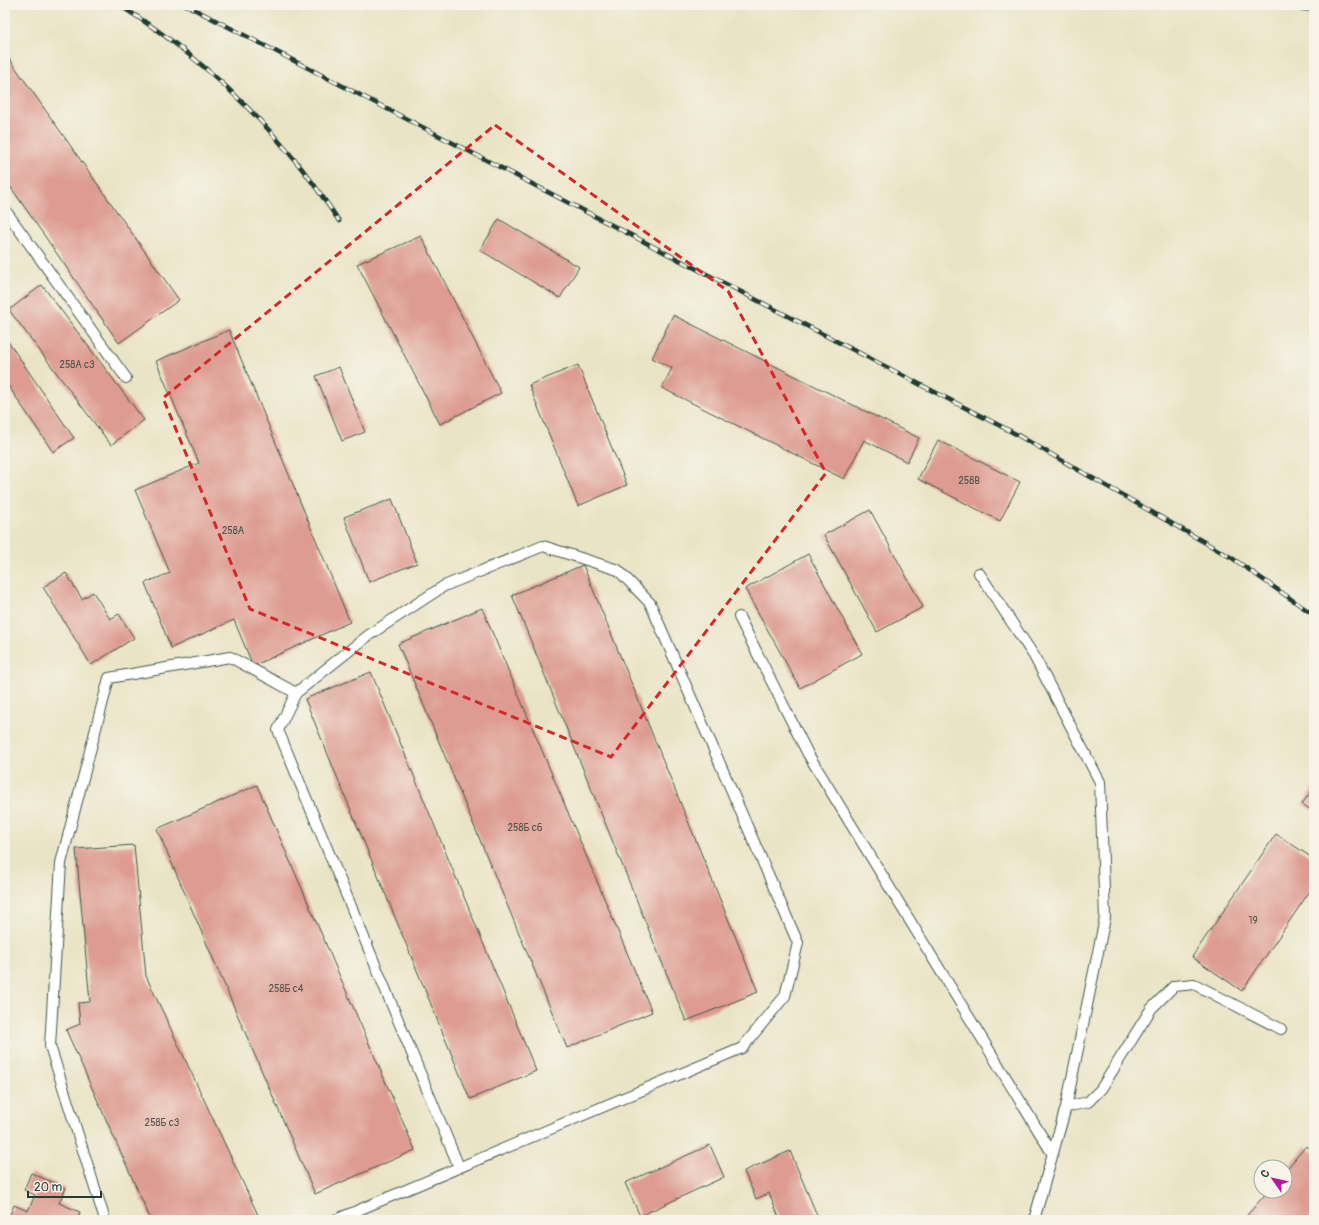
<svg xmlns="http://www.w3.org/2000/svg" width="1319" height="1225" font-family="Pangolin,sans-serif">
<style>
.building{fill:#dd9b91}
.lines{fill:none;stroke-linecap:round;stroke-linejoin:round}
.service-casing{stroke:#3d564a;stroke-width:12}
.service{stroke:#fff;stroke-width:10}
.rail-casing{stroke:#1f3d34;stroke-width:4.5}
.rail{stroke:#f7f3e8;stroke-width:3;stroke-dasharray:9;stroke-linecap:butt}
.marked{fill:none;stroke:#d62828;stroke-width:3;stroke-dasharray:8 5;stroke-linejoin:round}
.labels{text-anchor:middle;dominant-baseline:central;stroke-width:3;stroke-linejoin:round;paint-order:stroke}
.number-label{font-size:10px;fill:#4e544b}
</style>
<rect width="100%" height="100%" fill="#f7f3e8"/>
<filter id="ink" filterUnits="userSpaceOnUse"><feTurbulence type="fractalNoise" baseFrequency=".025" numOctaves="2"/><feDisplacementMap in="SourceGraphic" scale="8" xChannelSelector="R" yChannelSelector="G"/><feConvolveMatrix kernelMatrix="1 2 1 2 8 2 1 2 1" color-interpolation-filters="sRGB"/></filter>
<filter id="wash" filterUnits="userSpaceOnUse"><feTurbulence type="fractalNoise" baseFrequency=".012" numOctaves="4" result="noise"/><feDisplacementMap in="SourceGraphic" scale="16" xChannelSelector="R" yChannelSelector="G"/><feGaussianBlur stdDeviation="0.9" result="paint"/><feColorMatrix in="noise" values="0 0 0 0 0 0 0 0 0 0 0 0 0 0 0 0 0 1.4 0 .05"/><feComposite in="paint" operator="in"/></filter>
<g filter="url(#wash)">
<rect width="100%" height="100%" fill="#eae4c6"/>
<g id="blocks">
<!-- building -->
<path class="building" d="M8 57 179 300 119 343 5 179V59Z
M499 219 579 267 560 298 480 250Z
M421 236 501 393 440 424 357 264Z
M42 285 144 420 111 445 9 310Z
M673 315 919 438 907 462 864 440 844 479 662 388 672 368 652 358Z
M229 330 350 622 253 666 234 620 171 648 145 583 170 573 135 490 199 463 156 361Z
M5 337 74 438 53 452 5 381Z
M578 365 627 485 578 506 529 385Z
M339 367 365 432 342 441 316 376Z
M938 440 1020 482 1000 521 918 479Z
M392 499 417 563 369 582 344 517Z
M870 510 923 607 877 632 824 535Z
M808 554 862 654 800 688 745 589Z
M583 565 758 992 686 1021 512 595Z
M66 573 82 599 93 592 110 619 119 614 134 638 91 665 43 587Z
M482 608 652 1012 567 1048 398 644Z
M371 672 536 1071 470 1099 305 699Z
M257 785 415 1150 315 1194 157 829Z
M1314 787V812L1302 804Z
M1276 834 1314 859V885L1242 991 1192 957Z
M134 845 146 976 259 1217 253 1220H151L66 1030 80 1024 78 1003 90 1002 76 849Z
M710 1145 724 1177 640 1216 625 1183Z
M1306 1146 1314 1153V1215L1310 1220H1243L1268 1191H1285V1171Z
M790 1151 819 1220H780L769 1193 756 1199 744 1171Z
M31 1173 66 1188 59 1203 80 1212 77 1220H8L14 1205 28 1211 35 1195 24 1190Z"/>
</g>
</g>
<g filter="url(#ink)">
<use href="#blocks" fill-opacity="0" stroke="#3d564a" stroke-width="1"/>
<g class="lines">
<defs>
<path id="service" d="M5 210 126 378
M979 573 1034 656 1100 782 1105 918 1066 1107 1034 1220
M739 617 808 754 1052 1153
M1066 1107 1088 1102 1101 1089 1151 1009 1174 986 1194 984 1281 1029
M105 1220 50 1046 61 863 109 678 230 657 296 693
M335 1220 742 1048 785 996 798 943 650 603 618 570 543 546 444 586 369 635 296 693 278 730 459 1167"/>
</defs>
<!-- service casing -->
<use href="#service" class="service-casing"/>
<!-- service -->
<use href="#service" class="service"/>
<defs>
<path id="rail" d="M119 5C189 48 251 105 302 169 315 185 327 203 339 221
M186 5 1014 433 1232 558 1314 615
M1269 5 1314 10"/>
</defs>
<!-- rail casing -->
<use href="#rail" class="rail-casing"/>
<!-- rail -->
<use href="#rail" class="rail"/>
</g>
</g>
<!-- marked area -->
<path class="marked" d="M495 125 728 291 826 473 611 757 250 609 163 398Z"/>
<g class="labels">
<!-- number labels -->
<g class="number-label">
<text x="77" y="365">258А с3</text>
<text x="969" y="481">258В</text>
<text x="233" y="531">258А</text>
<text x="525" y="828">258Б с6</text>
<text x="1253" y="921">19</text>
<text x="286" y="989">258Б с4</text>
<text x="162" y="1123">258Б с3</text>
</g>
</g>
<!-- margin -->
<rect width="1319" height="1225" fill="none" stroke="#f7f3e8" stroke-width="20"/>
<!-- north arrow -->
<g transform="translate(1273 1179) rotate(304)"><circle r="19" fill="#f7f3e8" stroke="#a1aaa0"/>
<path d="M0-3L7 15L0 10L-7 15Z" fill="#b5179e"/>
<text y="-6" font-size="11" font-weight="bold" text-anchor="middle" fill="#1f3d34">С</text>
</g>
<!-- scale -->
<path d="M28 1191v6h73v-6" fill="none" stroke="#1f3d34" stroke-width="2"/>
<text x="34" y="1191" font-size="12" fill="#1f3d34" stroke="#f7f3e8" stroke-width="3" paint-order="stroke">20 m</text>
</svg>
